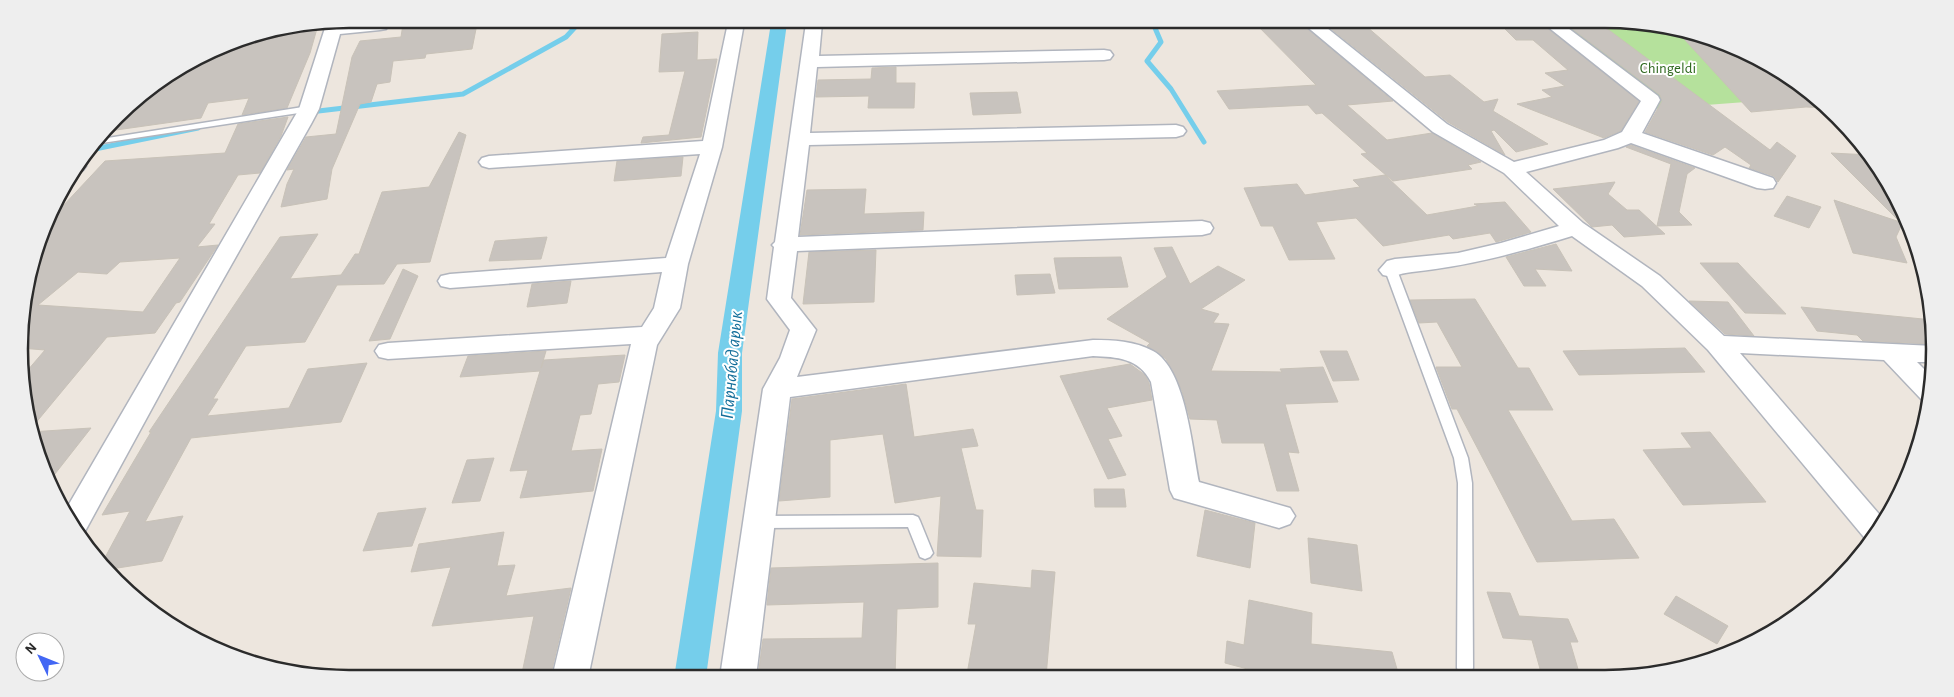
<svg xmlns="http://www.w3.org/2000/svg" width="1954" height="697" font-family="'Alegreya Sans',sans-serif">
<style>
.green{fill:#b5e19c}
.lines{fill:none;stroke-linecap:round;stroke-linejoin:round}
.stream{stroke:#75ceeb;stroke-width:5}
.canal{fill:#75ceeb;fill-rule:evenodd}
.building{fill:#c8c3be;stroke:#c8c2b8;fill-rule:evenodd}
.lane-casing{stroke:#b1b5be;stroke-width:3}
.street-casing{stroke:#b1b5be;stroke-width:3}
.lane{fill:#fff;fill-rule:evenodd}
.street{fill:#fff;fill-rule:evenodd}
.labels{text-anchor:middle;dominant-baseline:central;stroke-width:4;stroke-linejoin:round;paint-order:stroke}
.far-park-label{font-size:15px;fill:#2d671d;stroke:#fff}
.water-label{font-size:19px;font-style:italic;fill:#126d99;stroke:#fff}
.rim{fill:none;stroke:#2b2b2b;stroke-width:2.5}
</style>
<rect width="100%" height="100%" fill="#ede6de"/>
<!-- green -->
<path class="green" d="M1552 19H1606L1695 32 1759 101 1653 109Z"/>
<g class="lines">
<!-- stream -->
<path class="stream" d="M1152 21 1161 42 1147 61 1171 89 1204 142
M310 112 463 94 566 37 578 24
M85 151 198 128"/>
<!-- canal -->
<path class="canal" d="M771 23H787L742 353V411L706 677 674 678 716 411 718 353Z"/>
</g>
<!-- building -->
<path class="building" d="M1495 19H1536L1639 101 1621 131 1604 138 1517 104 1552 97 1542 90 1565 86 1545 73 1568 70 1533 40H1516Z
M1559 19H1594L1770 150 1777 142 1796 156 1778 182 1774 176 1749 168 1751 165 1725 147 1713 155 1645 132 1662 101 1660 95Z
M1252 20H1297L1393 101 1347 105 1387 140 1432 133 1481 162 1468 165 1472 169 1393 181 1361 154 1367 153 1322 113 1316 114 1308 105 1229 109 1217 91 1316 85Z
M1320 20H1359L1425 77 1450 75 1484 102 1498 99 1493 111 1548 144 1516 152 1494 130 1491 131 1505 155 1448 122Z
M403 24H477L472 49 426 54 425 58 393 61 390 82 377 84 371 102 360 104 332 169 327 199 281 207 287 184 294 169 287 170 306 137 336 134 352 57 360 41 401 37Z
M284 25H318L310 53 287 108 242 115 249 98 208 103 201 118 102 132 131 101 214 49 253 44 258 33Z
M1674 28 1691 30 1751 53 1806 87 1829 108 1806 107 1751 112Z
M698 32 697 60 717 59 701 137 641 143 643 137 669 135 685 71 659 72 662 34Z
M896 67V83H915L914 108H868L869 96 816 97 818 80 871 79 872 68Z
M1017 92 1021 113 973 115 970 93Z
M288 117 281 136 260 173 238 175 209 224H215L197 247 218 245 180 302 176 303 155 333 107 337 29 431 21 378 45 350 20 348 22 306 47 223 105 161 225 153 238 124ZM180 258 143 312 38 305 78 272 107 274 120 262Z
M459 132 466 135 430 262 397 264 384 284 337 285 305 342 246 346 213 399H218L207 416 289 408 308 369 367 363 341 422 191 438 145 522 183 516 162 561 105 570 101 565 130 511 102 515 151 432H149L280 237 318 234 290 279 341 275 355 254H359L382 192 429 187Z
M1631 145 1695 168 1687 174 1679 212 1692 225 1657 226 1671 164 1626 147Z
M1831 153 1870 155 1891 183 1913 232 1902 224 1896 237 1907 263 1853 253 1834 200 1900 222Z
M683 157 681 176 614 181 617 161Z
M1385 175 1427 215 1478 206 1474 204 1505 202 1531 232 1496 242 1490 233 1453 239 1449 235 1383 246 1356 218 1316 222 1335 259 1289 260 1273 226H1261L1244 188 1297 184 1305 195 1360 187 1353 180Z
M1615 182 1608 194 1627 210H1639L1665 234 1624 237 1612 225 1592 227 1553 189Z
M866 189 864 214 924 212 923 230 800 235 807 190Z
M1787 196 1821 207 1809 228 1774 216Z
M547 237 541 259 489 261 495 241Z
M1556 244 1572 271 1535 269 1546 286H1524L1506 257Z
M1172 247 1190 284 1218 266 1245 280 1201 309 1219 314 1213 323 1229 324 1211 371 1282 372 1280 369 1323 367 1338 402 1285 404 1299 453 1288 452 1299 491H1277L1264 443H1222L1217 420 1190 419 1182 391 1166 359 1147 346 1150 343 1107 319 1167 277 1154 248Z
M876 250 874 302 803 304 809 252Z
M1121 257 1128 287 1059 289 1054 258Z
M1700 263H1738L1786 314 1745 313Z
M403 269 418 276 390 339 369 341Z
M1050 274 1055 293 1017 295 1015 275Z
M571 281 567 303 527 307 532 284Z
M1475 299 1518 368H1529L1553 410H1508L1572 521 1614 519 1639 558 1537 562 1457 409H1452L1436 367H1462L1437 322 1419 323 1410 300Z
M1689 301 1728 302 1754 336 1725 334Z
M1801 307 1933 320 1934 344 1863 341 1857 335 1817 331Z
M1685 348 1705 372 1579 375 1563 351Z
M546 351 541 368 544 360 625 355 619 382 598 384 591 414 580 415 571 451 602 449 593 491 520 498 528 470 510 471 540 371 460 377 468 356Z
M1320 351H1347L1359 380 1333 381Z
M1130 364 1145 375 1149 383 1152 400 1107 408 1122 436 1108 439 1126 475 1108 479 1060 376Z
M906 384 914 437 973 429 978 446 961 448 976 510H983L981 557 937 556 941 496 895 503 883 434 830 440V497L779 501 792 399Z
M91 428 51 479 30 432Z
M1710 432 1766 502 1683 505 1643 450 1692 448 1681 433Z
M494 458 480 501 452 503 467 460Z
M1094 489H1124L1126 507H1095Z
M426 508 412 546 363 551 378 513Z
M1205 510 1255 523 1250 568 1197 556Z
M504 532 497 566 515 565 506 596 571 588 550 678H521L534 616 432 626 451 567 411 572 419 544Z
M1308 538 1357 545 1362 591 1311 583Z
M938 563V607L897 609 895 677H758L763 639 862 638 864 602 767 605 771 568Z
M1032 570 1055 572 1046 677H994L967 674 976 624H968L974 583 1031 588Z
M1487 592 1510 593 1519 616 1568 619 1578 642H1570L1580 676H1542L1532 640 1503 638Z
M1676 596 1728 626 1717 644 1664 614Z
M1249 600 1312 613 1311 644 1392 652 1399 676H1353L1302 670 1301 676H1274L1225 663 1227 641 1244 645Z"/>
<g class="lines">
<defs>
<path id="lane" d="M309 106 312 107V111L89 145 95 140Z
M1391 267 1397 270 1468 458 1472 483 1473 668 1471 673 1465 675 1459 673 1457 668 1458 483 1454 458 1385 270Z
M913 515 918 517 920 521 933 553 930 557 925 559 920 557 908 527 758 528 753 526 751 522 753 518 758 516Z"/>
<path id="street" d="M1538 19H1556L1658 96 1660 100 1642 133 1773 178 1776 183 1773 188 1765 189 1757 188 1631 143 1618 148 1526 172 1583 223 1660 276 1724 336 1934 346V362H1917L1933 378 1929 401 1921 399 1884 360 1740 353 1885 521 1868 542 1708 350 1642 286 1572 236C1517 253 1469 266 1412 272 1400 273 1394 278 1383 275L1379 270 1387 261 1395 259 1458 253 1501 243 1559 226 1504 173 1433 132 1299 20H1317L1447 124 1514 162 1604 140 1622 132 1641 101Z
M728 23H744L722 147 688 264 680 308 657 345 588 678H552L631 344 388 359 379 357 375 351 379 345 388 343 642 327 654 308 662 272 450 288 441 286 438 281 441 276 450 274 666 258 700 154 489 168 482 166 479 162 482 158 489 156 703 141Z
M806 23H822L819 56 1104 50 1110 51 1113 55 1110 59 1104 60 817 67 810 133 1176 125 1183 127 1186 131 1183 135 1176 137 809 145 798 237 1202 221 1210 223 1213 228 1210 233 1202 235 797 251 791 298 816 330 797 377 1093 340C1113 340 1135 341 1153 351 1186 369 1192 448 1199 482L1290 508 1295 516 1290 524 1279 528 1174 498 1170 490 1151 382C1139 358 1117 357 1093 356L790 397 756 677H720L763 389 780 358 790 330 767 299 774 247 772 245 775 242Z
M326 25H388L386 29 380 30 340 34 319 109 311 124 199 322 83 535 78 536 65 511 299 109Z
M80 160 83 161 86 166 83 170 72 171Z"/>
</defs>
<!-- lane casing -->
<use href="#lane" class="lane-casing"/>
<!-- street casing -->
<use href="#street" class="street-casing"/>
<!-- lane -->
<use href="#lane" class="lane"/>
<!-- street -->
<use href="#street" class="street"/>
</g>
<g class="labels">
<!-- far-park labels -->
<g class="far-park-label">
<text x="1668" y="68">Chingeldi</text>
</g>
<!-- water labels -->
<g class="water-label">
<text transform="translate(732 365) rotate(-85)">Парнабад арык</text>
</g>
</g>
<!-- crop -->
<path d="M0 0H1954V697H0ZM349 28H1605A321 321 0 0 1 1926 349V349A321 321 0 0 1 1605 670H349A321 321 0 0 1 28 349V349A321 321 0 0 1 349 28Z" fill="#eee" fill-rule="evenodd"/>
<path class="rim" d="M349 28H1605A321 321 0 0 1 1926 349V349A321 321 0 0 1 1605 670H349A321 321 0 0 1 28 349V349A321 321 0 0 1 349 28Z"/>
<!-- north arrow -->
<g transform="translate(40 657) rotate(313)"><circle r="24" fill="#ffffff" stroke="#aaaaaa"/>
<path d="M0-4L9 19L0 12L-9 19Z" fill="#4367f4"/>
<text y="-8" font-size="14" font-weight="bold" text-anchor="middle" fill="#2b2b2b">N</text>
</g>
</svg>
